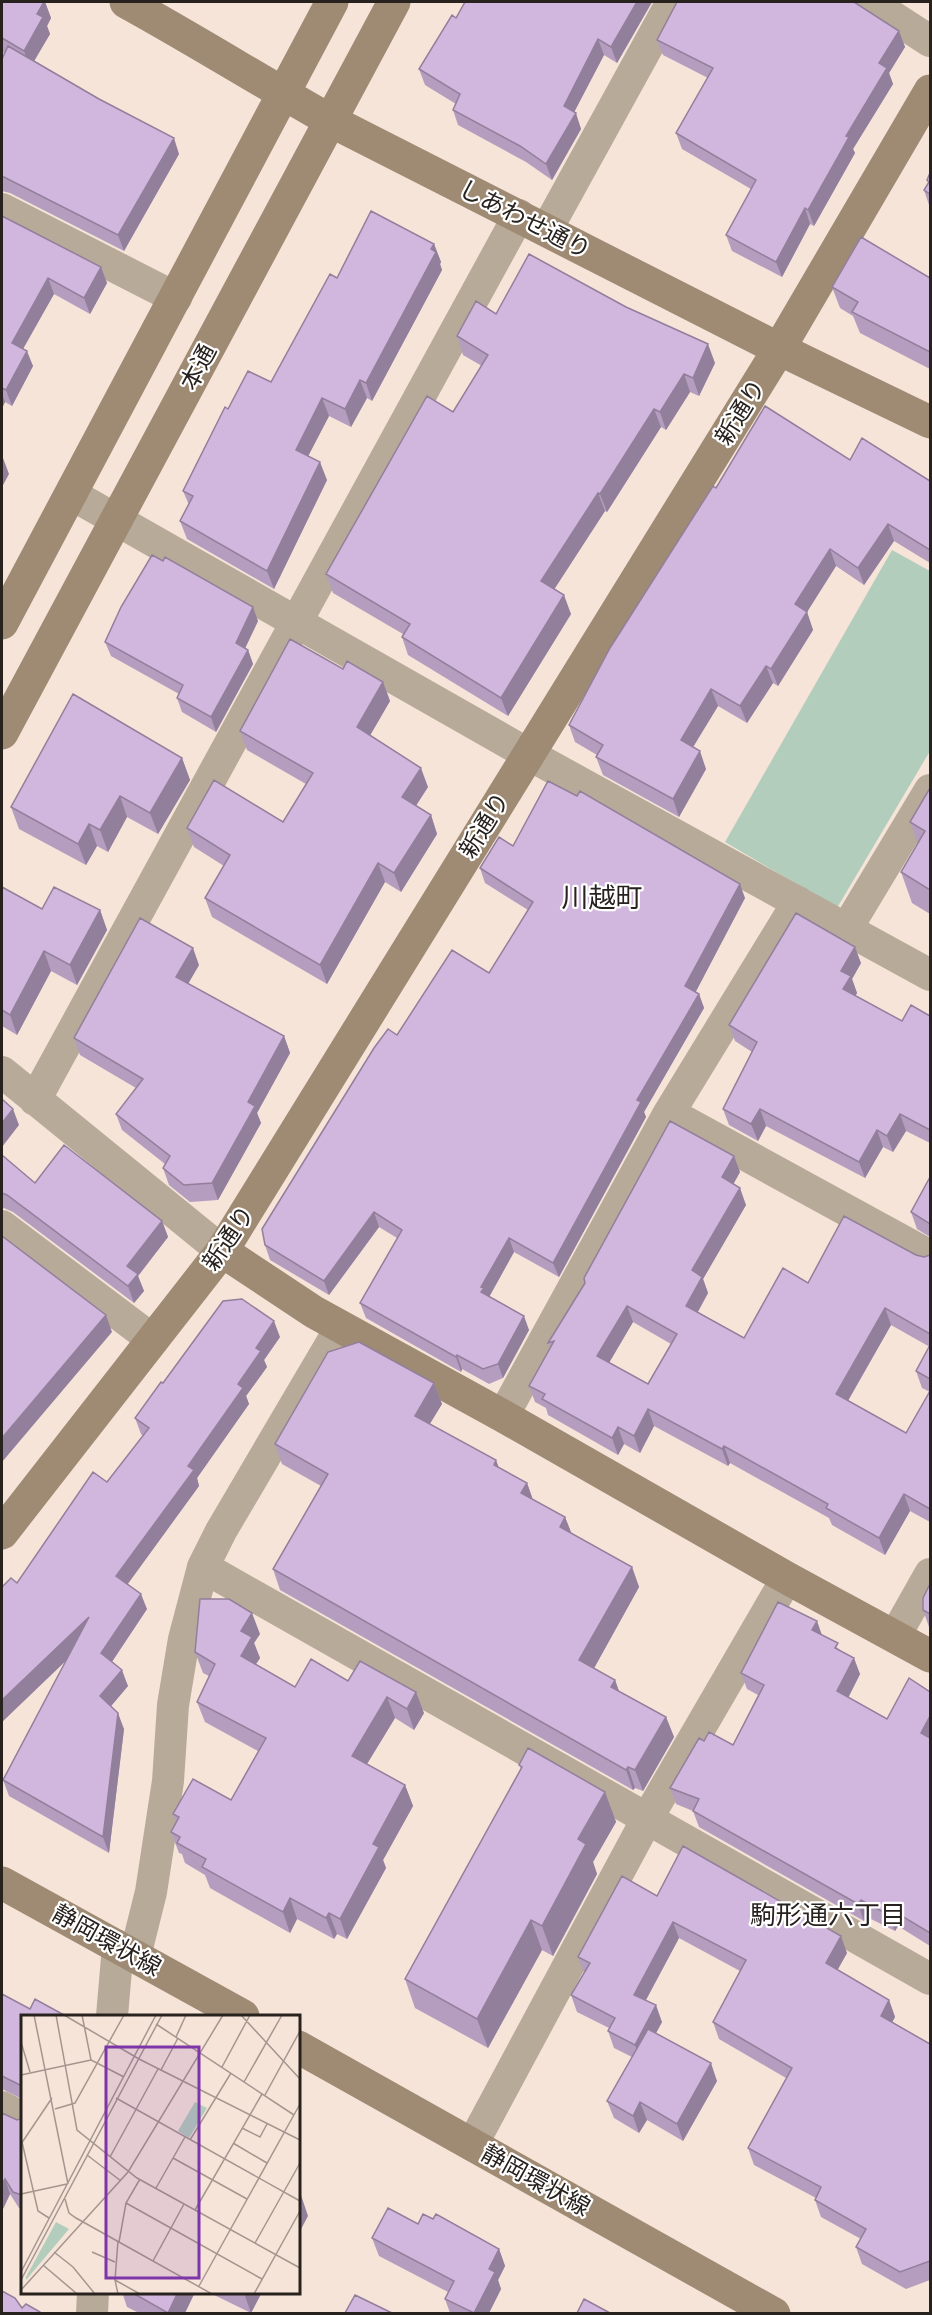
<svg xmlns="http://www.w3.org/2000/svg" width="932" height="2315" font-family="'Zilla Slab','Noto Sans JP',serif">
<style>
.green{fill:#b2cdbb}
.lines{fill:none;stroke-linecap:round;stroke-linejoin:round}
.street{stroke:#b7aa99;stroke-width:32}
.secondary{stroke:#9f8b73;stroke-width:33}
.wall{fill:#b49dbf;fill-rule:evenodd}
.shaded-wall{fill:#927f9b}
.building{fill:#d1b6de;stroke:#927f9b;stroke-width:1.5;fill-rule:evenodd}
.labels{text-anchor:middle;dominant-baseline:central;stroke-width:4.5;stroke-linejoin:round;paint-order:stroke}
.street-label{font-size:24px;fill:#28221e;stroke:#fff}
.neighbourhood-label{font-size:26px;fill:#28221e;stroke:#fff}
.quarter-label{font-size:27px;fill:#28221e;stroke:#fff}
.inset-road{fill:none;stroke:#a4968e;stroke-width:1.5}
.view{fill:#7d35a8;fill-opacity:0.15;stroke:#7d35a8;stroke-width:3}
.inset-edge{fill:none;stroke:#28221e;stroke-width:3}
</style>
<rect width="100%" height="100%" fill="#f6e4d9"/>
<!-- green -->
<path class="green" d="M892 550 930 571V751L837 908 725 842Z"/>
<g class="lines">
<!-- street -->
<path class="street" d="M870 2 930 41
M2 209 176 298
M547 229 672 2
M71 494 528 754 930 975
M847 928 930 790
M2 1072 222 1251
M35 1100 519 215
M669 1113 930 1256
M2 1226 153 1340
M503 1416 669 1113 798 902
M203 1567 930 1979
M895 1636 930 1574
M135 1956 151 1892 168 1781 173 1705 184 1639 203 1567 221 1531 341 1327
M112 2016 118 1946
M2 2107 22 2118
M472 2145 647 1819 787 1578
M92 2314 93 2292"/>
<!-- secondary -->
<path class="secondary" d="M126 2C195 40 262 82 331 121L779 349 930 422
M2 623 332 2
M2 733 394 2
M222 1251 314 1312 503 1416 787 1578 930 1656
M2 1533 222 1251 779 349 930 91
M2 1883 243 2016
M298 2047 774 2314"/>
</g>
<!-- wall -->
<path class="wall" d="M2 2H45L51 18 47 26 50 34 34 61 179 154 124 251 10 193 2 191V59L4 53 2 52Z
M465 2H652L617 63 604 55 574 112 581 129 552 180 526 162 458 125 453 110 456 104 425 85 419 69 456 18Z
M899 31 905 47 889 73 893 84 853 149 855 153 814 226 810 224 782 277 732 251 726 235 751 189 682 149 676 133 708 78 663 55 657 40Z
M930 173V208L924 190 928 183 927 180Z
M2 216 101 267 107 283 90 314 54 294 23 348 33 366 12 406 5 402 2 408Z
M434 244 441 262 440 264 442 270 372 401 367 398 351 427 329 416 308 456 327 480 274 589 187 539 180 521 189 505 183 491 228 409 271 382 337 278Z
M930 278V369L860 333 853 316 840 308 832 287Z
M496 314 715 363 699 396 690 392 666 430 661 427 607 512 605 511 554 589 571 614 508 716 408 655 402 637 403 634 333 593 326 574 453 412 482 366 463 355 457 336Z
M850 460 930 481V563L894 541 864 585 836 566 807 612 813 630 778 686 773 683 747 723 718 706 693 747 706 769 679 817 603 775 596 757 597 755 575 742 569 725 716 488Z
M258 621 245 648 248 650 253 664 216 732 182 712 177 698 179 694 111 656 105 642Z
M343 669 383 682 390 701 370 735 428 787 416 806 431 815 437 834 401 892 385 882 327 984 212 917 205 898 224 866 194 847 187 828 283 822 306 784 247 750 240 731Z
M182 758 190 780 158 834 127 817 108 852 97 846 86 865 19 829 11 807Z
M930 788V914L912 903 901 872 918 844 910 822Z
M513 846 745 898 695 992 699 994 704 1008 644 1112 646 1117 559 1277 514 1252 489 1297 529 1330 503 1378 489 1384 462 1369 461 1372 366 1318 360 1303 397 1238 379 1227 329 1295 270 1260 265 1245 397 1035 489 973 528 910 485 883 480 868Z
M2 887 42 909 100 910 107 930 77 985 51 971 17 1035 2 1026Z
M861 963 852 979 857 993 855 996 902 1021 930 1016V1143L906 1131 893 1152 883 1147 865 1178 766 1126 758 1141 729 1125 723 1109 752 1052 735 1041 729 1025Z
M199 965 188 984 284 1036 290 1053 257 1113 261 1123 218 1200 190 1202 169 1185 163 1168 165 1164 122 1130 116 1114 136 1088 80 1055 74 1038Z
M2 1155 35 1183 162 1221 168 1237 138 1276 144 1291 134 1303 13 1212 4 1208 2 1209Z
M740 1172 733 1184 746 1205 703 1279 708 1293 698 1312 744 1338 808 1283 916 1255 924 1257 930 1255V1522L910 1511 885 1555 832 1525 829 1518 730 1463 728 1466 654 1426 640 1453 624 1444 618 1455 548 1415 546 1408 535 1402 529 1386 550 1348 548 1343ZM633 1322 671 1344 648 1384 609 1363ZM891 1325 930 1347 916 1371 922 1388 930 1392 906 1433 848 1401Z
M930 1177V1237L917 1229 911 1212Z
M280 1337 264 1360 267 1367 246 1396 249 1404 197 1478 199 1486 127 1584 147 1609 112 1662 128 1686 111 1706 124 1729 109 1853 9 1796 3 1780 67 1659 2 1722 17 1583 107 1482 143 1436 141 1434 135 1418 163 1383Z
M434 1383 442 1404 429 1424 499 1468 527 1483 533 1500 565 1517 571 1533 632 1567 639 1587 594 1668 615 1680 619 1691 666 1717 674 1737 643 1791 635 1788 633 1790 280 1590 273 1569 321 1486 282 1464 275 1444Z
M930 1584V1628L929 1627 923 1610Z
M260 1634 254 1643 260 1658 256 1664 295 1687 348 1681 424 1713 414 1730 395 1718 367 1764 405 1785 413 1806 383 1860 386 1868 347 1939 337 1934 334 1939 297 1919 290 1933 210 1888 205 1875 185 1863 182 1854 179 1853 171 1832 176 1823 173 1814 231 1800 258 1751 205 1722 197 1702 209 1676 203 1673 195 1652Z
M822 1635 840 1650 860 1674 848 1698 887 1719 930 1692V1946L898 1926 895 1931 867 1917 864 1921 699 1827 693 1811 676 1804 670 1788 704 1741 733 1745 758 1695 747 1689 741 1673Z
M519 1765 605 1792 616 1822 593 1862 597 1874 553 1956 542 1950 488 2048 415 2008 405 1979 521 1769Z
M657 1896 847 1953 837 1970 889 2000 895 2017 892 2022 930 2044V2280L906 2289 862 2264 856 2247 861 2239 821 2217 815 2200 816 2198 754 2165 748 2148 786 2078 719 2039 713 2022 740 1971 679 1938 646 2000 662 2022 656 2033 717 2081 683 2141 647 2120 639 2133 614 2118 607 2101 632 2057 614 2048 608 2031 609 2028 577 2012 571 1995 584 1973 578 1957Z
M2 1994 30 2009 22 2016V2099L2 2089Z
M2 2113 17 2120 22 2118V2209L19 2208 10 2194 2 2211Z
M433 2219 499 2249 505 2266 498 2280 501 2289 489 2313H450L445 2299 448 2292 379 2256 372 2238Z
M122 2292H195L185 2313H139L127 2307Z
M208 2292H262L251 2313Z"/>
<!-- shaded-wall -->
<path class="shaded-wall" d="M44 2H45L51 18 47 26 50 34 30 68 24 51 37 14Z
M637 2H652L617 63 611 47Z
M899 31 905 47 889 73 893 84 853 149 855 153 814 226 808 210 846 136 879 63Z
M598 39 604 55 569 122 564 106Z
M576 113 581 129 552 180 546 164Z
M174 138 179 154 124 251 118 235Z
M805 208 810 224 782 277 776 262Z
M434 244 441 262 440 264 442 270 372 401 366 383Z
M101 267 107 283 90 314 84 298Z
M48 278 54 294 18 358 12 343Z
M708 344 715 363 699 396 693 378Z
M27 351 33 366 12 406 6 390Z
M684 374 690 392 666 430 660 412Z
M360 380 367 398 351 427 345 409Z
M2 393 5 402 2 408Z
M322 398 329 416 302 468 296 450Z
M654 409 661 427 607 512 600 494Z
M3 458 9 474 2 487V461Z
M320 462 327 480 274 589 267 571Z
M598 493 605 511 548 599 541 581Z
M888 524 894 541 864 585 858 568Z
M830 549 836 566 807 612 813 630 778 686 771 669 795 604Z
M564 595 571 614 508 716 501 698Z
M253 607 258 621 241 657 236 643Z
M248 650 253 664 216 732 211 717Z
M766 666 773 683 747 723 740 706Z
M383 682 390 701 364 746 357 727Z
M711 689 718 706 687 757 681 740Z
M700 751 706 769 679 817 673 799Z
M182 758 190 780 158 834 150 813Z
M421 768 428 787 409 816 402 797Z
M120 796 127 817 108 852 100 830Z
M431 815 437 834 401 892 394 873Z
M89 824 97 846 86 865 78 844Z
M378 863 385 882 327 984 320 965Z
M740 884 745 898 691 1001 685 986Z
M100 910 107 930 77 985 70 965Z
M855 947 861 963 852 979 857 993 850 1006 843 989 841 971Z
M193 948 199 965 182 994 176 977Z
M44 951 51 971 17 1035 10 1015Z
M699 994 704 1008 644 1112 646 1117 559 1277 553 1263 637 1100Z
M284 1036 290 1053 257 1113 261 1123 218 1200 212 1183 248 1102Z
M13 1109 19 1125 2 1147V1123Z
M760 1109 766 1126 758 1141 751 1124Z
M900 1114 906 1131 893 1152 887 1136Z
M877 1130 883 1147 865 1178 859 1162Z
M734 1156 740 1172 728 1194 722 1177Z
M740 1188 746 1205 703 1279 708 1293 692 1322 686 1306 692 1270Z
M374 1212 379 1227 329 1295 324 1281Z
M162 1221 168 1237 138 1276 144 1291 134 1303 128 1286 127 1266Z
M509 1238 514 1252 488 1299 481 1292V1287Z
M627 1306 633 1322 603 1373 597 1356Z
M885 1308 891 1325 842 1411 836 1394Z
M106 1315 112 1332 2 1462V1438Z
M524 1316 529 1330 503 1378 498 1364Z
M274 1321 280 1337 264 1360 267 1367 246 1396 249 1404 197 1478 199 1486 122 1592 116 1576 188 1466 238 1384 256 1348Z
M457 1355 462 1369 461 1372 456 1357Z
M434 1383 442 1404 422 1437 415 1416Z
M648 1409 654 1426 640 1453 634 1436Z
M618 1427 624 1444 618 1455 612 1438Z
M724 1446 730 1463 728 1466 722 1449Z
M496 1460 504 1481 494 1465Z
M527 1483 534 1503 521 1493Z
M904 1494 910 1511 885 1555 879 1538Z
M565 1517 573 1537 560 1527Z
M632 1567 639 1587 587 1681 579 1660Z
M141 1594 147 1609 107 1669 101 1653Z
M252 1613 260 1634 254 1643 260 1658 248 1676 241 1656V1631Z
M89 1617 95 1633 2 1722V1700Z
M817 1621 823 1638 812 1630Z
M854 1658 860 1674 843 1708 837 1691Z
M122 1670 128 1686 106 1712 100 1696Z
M615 1680 622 1700 611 1687Z
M416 1692 424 1713 414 1730 407 1709Z
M387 1697 395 1718 359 1777 352 1756Z
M118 1713 124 1729 109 1853 103 1837Z
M930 1716V1744L921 1733Z
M666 1717 674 1737 643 1791 635 1770Z
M628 1767 635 1788 633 1790 626 1770Z
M405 1785 413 1806 383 1860 386 1868 347 1939 340 1919 373 1844Z
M605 1792 616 1822 593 1862 597 1874 553 1956 542 1926 578 1839Z
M290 1898 297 1919 290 1933 283 1912Z
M861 1900 867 1917 864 1921 858 1904Z
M892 1910 898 1926 895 1931 889 1915Z
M329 1913 337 1934 334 1939 326 1918Z
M531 1920 542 1950 488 2048 477 2019Z
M673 1922 679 1938 640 2011 634 1995Z
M841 1936 847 1953 832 1980 826 1963Z
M889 2000 895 2017 887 2032 881 2016Z
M656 2005 662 2022 641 2061 635 2045Z
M711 2063 717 2081 683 2141 677 2124Z
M640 2102 647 2120 639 2133 633 2116Z
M5 2179 10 2194 2 2211V2184Z
M301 2195 308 2216 298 2235V2200Z
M499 2249 505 2266 498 2280 501 2289 489 2313H474L489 2269Z
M178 2292H195L185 2313H168Z
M244 2292H262L251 2313 244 2293Z"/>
<!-- building -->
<path class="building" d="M2 2H44L37 14 43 17 24 51 2 38Z
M465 2H637L611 47 598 39 564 106 576 113 546 164 520 146 453 110 460 94 419 69 452 15 456 18Z
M677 2H854L899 31 879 63 887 68 846 136 849 137 808 210 805 208 776 262 726 235 756 180 676 133 713 68 657 40Z
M8 46 99 99 174 138 118 235 4 177H2V59Z
M930 173V194L924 190 929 182 927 180Z
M371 211 434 244 431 249 436 252 366 383 360 380 345 409 322 398 296 450 320 462 267 571 180 521 193 496 183 491 225 407 228 409 248 371 271 382 330 274 337 278Z
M2 216 101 267 84 298 48 278 12 343 27 351 6 390 2 388Z
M861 237 930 278V352L852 312 858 302 832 287Z
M529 254 626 307 708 344 693 378 684 374 660 412 654 409 600 494 598 493 541 581 564 595 501 698 402 637 410 624 326 574 427 396 453 412 488 355 457 336 476 301 496 314Z
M765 406 850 460 862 438 930 481V550L888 524 858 568 830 549 795 604 807 612 771 669 766 666 740 706 711 689 681 740 700 751 673 799 596 757 603 745 569 725 610 648 713 486 716 488Z
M152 555 163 561 165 557 253 607 236 643 248 650 211 717 177 698 183 685 105 642 121 607Z
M290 639 343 669 347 661 383 682 357 727 421 768 402 797 431 815 394 873 378 863 320 965 205 898 230 855 187 828 214 780 283 822 313 773 240 731Z
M73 694 182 758 150 813 120 796 100 830 89 824 78 844 11 807Z
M548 781 577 796 580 791 740 884 685 986 699 994 637 1100 641 1102 553 1263 509 1238 481 1287 484 1288 481 1292 524 1316 498 1364 483 1369 457 1355 456 1357 360 1303 402 1230 374 1212 324 1281 265 1245 262 1229 374 1048 388 1029 397 1035 452 950 489 973 533 902 480 868 499 837 513 846Z
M930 788V890L901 872 925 831 910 822Z
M2 887 42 909 54 887 100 910 70 965 44 951 10 1015 2 1010Z
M796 913 855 947 841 971 851 976 843 989 902 1021 911 1005 930 1016V1130L900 1114 887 1136 877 1130 859 1162 760 1109 751 1124 723 1109 757 1042 729 1025Z
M140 918 193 948 176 977 284 1036 248 1102 255 1106 212 1183 184 1185 163 1168 170 1156 116 1114 143 1079 74 1038Z
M2 1099 13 1109 2 1123Z
M670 1121 734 1156 722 1177 740 1188 692 1270 702 1277 686 1306 744 1338 783 1268 808 1283 844 1216 916 1255 924 1257 930 1255V1334L885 1308 836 1394 906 1433 930 1391V1509L904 1494 879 1538 826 1508 828 1504 724 1446 722 1449 648 1409 634 1436 618 1427 612 1438 542 1399 545 1394 529 1386 554 1341 548 1343 585 1283 584 1278ZM627 1306 677 1334 648 1384 597 1356Z
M64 1145 162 1221 127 1266 138 1274 128 1286 7 1195 2 1193V1155L35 1183Z
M930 1177V1224L911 1212Z
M2 1236 106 1315 2 1438Z
M242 1299 274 1321 256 1348 261 1351 238 1384 243 1388 188 1466 194 1470 116 1576 141 1594 101 1653 122 1670 100 1696 118 1713 103 1837 3 1780 89 1617 2 1700V1587L11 1578 17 1583 93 1472 107 1482 149 1428 135 1418 161 1382 163 1383 223 1301Z
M359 1342 434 1383 415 1416 496 1460 494 1465 527 1483 521 1493 565 1517 560 1527 632 1567 579 1660 615 1680 611 1687 666 1717 635 1770 628 1767 626 1770 273 1569 328 1474 275 1444 328 1352Z
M930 1345V1379L916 1371Z
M930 1584V1614L923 1610V1598Z
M200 1599H229L252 1613 241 1631 252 1637 241 1656 295 1687 311 1659 348 1681 360 1661 416 1692 407 1709 387 1697 352 1756 405 1785 373 1844 379 1847 340 1919 329 1913 326 1918 290 1898 283 1912 202 1867 206 1859 177 1843 180 1837 171 1832 179 1817 173 1814 193 1779 231 1800 266 1738 197 1702 215 1664 195 1652Z
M778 1602 817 1621 812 1630 838 1643 835 1648 854 1658 837 1691 887 1719 909 1678 930 1692V1716L921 1733 930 1738V1933L892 1910 889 1915 861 1900 858 1904 693 1811 699 1799 670 1788 699 1738 704 1741 709 1732 733 1745 764 1685 741 1673Z
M528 1748 605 1792 578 1839 586 1844 542 1926 531 1920 477 2019 405 1979 522 1767 519 1765Z
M683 1846 841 1936 826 1963 889 2000 881 2016 930 2044V2261L900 2272 856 2247 866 2229 815 2200 821 2187 748 2148 792 2068 713 2022 746 1960 673 1922 634 1995 656 2005 635 2045 608 2031 615 2018 571 1995 590 1963 578 1957 622 1876 657 1896Z
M2 1994 30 2009 35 1999 64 2015 63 2016H22V2086L2 2076Z
M648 2029 711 2063 677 2124 640 2102 633 2116 607 2101Z
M2 2113 17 2120 22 2118V2195L13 2192 5 2179 2 2184Z
M388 2208 418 2224 423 2214 433 2219 436 2214 499 2249 489 2269 495 2272 474 2313 445 2299 454 2281 372 2238Z
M2 2291 15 2298 22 2308 26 2304 40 2312V2313H2Z
M131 2292H178L168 2313Z
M355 2295 392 2313H345Z
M584 2299 610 2313H577Z"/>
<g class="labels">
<!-- street labels -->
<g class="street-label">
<text transform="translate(525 219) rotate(27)">しあわせ通り</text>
<text transform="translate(198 367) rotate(-62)">本通</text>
<text transform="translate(740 412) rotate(-58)">新通り</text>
<text transform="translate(484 825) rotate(-58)">新通り</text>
<text transform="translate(228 1238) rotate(-56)">新通り</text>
<text transform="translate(107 1940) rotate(29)">静岡環状線</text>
<text transform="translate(536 2180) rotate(29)">静岡環状線</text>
</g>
<!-- neighbourhood labels -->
<g class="neighbourhood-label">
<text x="828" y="1915">駒形通六丁目</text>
</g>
<!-- quarter labels -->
<g class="quarter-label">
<text x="602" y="898">川越町</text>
</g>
</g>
<!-- overview -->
<g transform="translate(21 2015)">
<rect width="279" height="279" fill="#f6e4d9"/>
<path d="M174 87 186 93 168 123 157 116ZM35 207 48 214 5 265V262Z" fill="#b2cdbb"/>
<path class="inset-road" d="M13 0 47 169M35 0 56 115 116 163 279 253M43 0 118 44 279 125M61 0 70 45 103 62M220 0 279 64M135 9 273 100M155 22 165 0M0 27 9 57M201 52 229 0M140 55 157 23M0 60 70 45M223 67 261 0M244 80 279 16M95 83 279 186M34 94 54 88 103 0M221 113 239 122 246 109M169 125 210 58M1 127 17 196 28 203M212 128 246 148M0 129 31 83M66 140 100 166M89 142 137 54M152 143 226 184M135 173 164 122M0 179 46 169M44 184 48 198 55 203 191 279M105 188 241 264M174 195 241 79M97 226 94 265 97 279M98 227 105 188 119 164M234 228 279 148M33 237 52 252 74 279M71 237 94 247M132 246 163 189M22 250 55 278M0 257 135 0M0 265 141 0M94 265 119 279M178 271 279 89M0 275 107 157 202 0M233 279 279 196"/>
<path class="view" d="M85 32H178V263H85Z"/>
<rect width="279" height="279" class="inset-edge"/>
</g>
<!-- border -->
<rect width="932" height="2315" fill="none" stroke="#28221e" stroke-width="6"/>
</svg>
